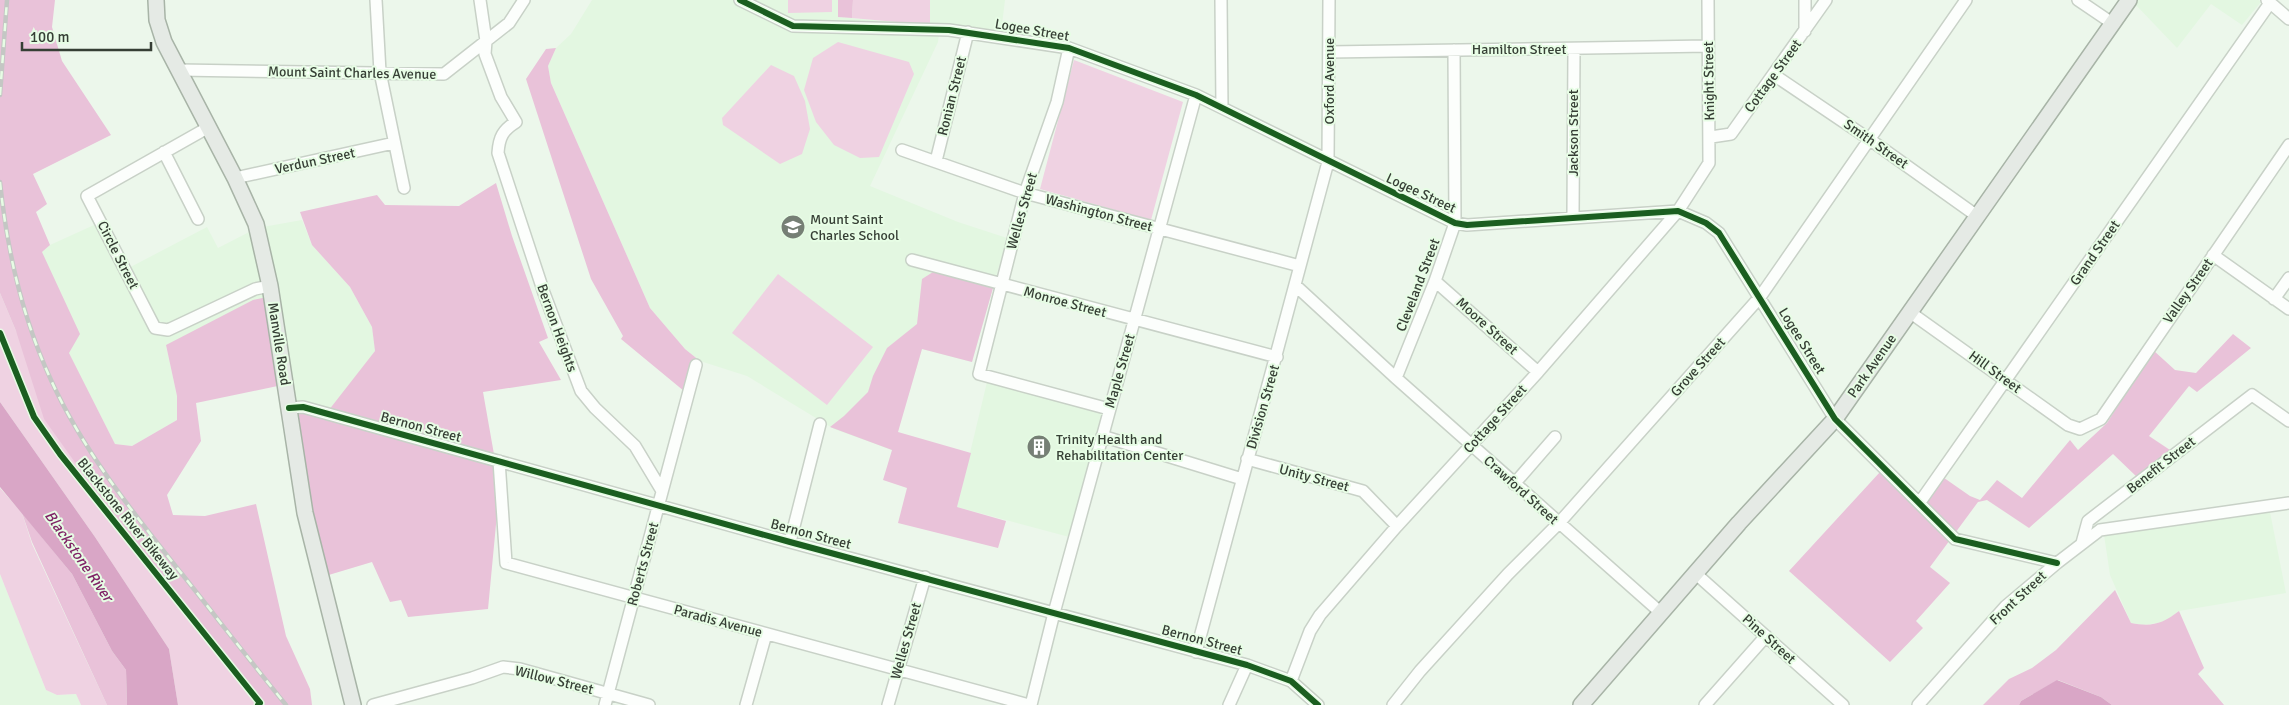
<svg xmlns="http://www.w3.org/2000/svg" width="2289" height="705" font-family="Signika,sans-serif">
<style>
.built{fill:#e3f7e1}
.green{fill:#efd2e2}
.forest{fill:#e9c2d9}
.water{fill:#d9a6c6}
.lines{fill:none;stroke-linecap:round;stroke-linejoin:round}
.minor-casing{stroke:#c8d1c7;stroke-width:14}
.major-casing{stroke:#a8b4a7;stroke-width:18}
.minor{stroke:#fcfefc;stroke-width:11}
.major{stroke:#e5eae5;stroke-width:15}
.rail-casing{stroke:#c4c7c4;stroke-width:4.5}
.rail{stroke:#e7fde5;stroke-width:2.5;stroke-dasharray:8;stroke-linecap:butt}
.cycleway-casing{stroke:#e7fde5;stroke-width:9}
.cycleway{stroke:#1b5e20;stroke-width:6}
.labels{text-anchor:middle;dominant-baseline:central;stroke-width:4;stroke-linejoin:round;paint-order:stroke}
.street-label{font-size:14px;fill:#363f35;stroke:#e7fde5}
.poi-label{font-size:14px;fill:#363f35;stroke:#e7fde5;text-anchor:start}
.water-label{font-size:15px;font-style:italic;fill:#802467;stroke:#e7fde5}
</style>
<rect width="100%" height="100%" fill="#ecf7eb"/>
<!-- built -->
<path class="built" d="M592 0H838V17L930 25V0H1005L1001 33 940 26 938 42 870 186 958 222 1007 238 972 362 922 349 892 450 834 429 747 376 700 361 685 349 650 308 551 83 548 66 556 48 571 34Z
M2135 0H2259L2261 2 2242 25 2211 4 2177 48 2134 3Z
M302 220 312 245 350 287 372 327 375 351 356 379 325 415 291 409 287 384 166 345 177 396V420L132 446 115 444 68 353 42 252 50 245 94 225 123 271 207 227 218 248 257 228Z
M988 378 1107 410 1073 538 957 507Z
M2268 502 2286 593 2179 611 2164 622 2144 625 2131 623 2110 575 2103 528Z
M0 574 46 690 57 695 76 694 81 705H0Z"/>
<!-- green -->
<path class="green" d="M788 0H832V12L788 13Z
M853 0H930V25L852 18Z
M838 42 909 62 914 74 879 157 860 158 834 145 816 122 804 90 813 58Z
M1074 60 1183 102 1151 220 1040 189Z
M771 65 794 76 805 101 810 129 802 154 780 164 729 129 723 125 722 118Z
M778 274 873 347 827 405 732 333Z
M0 293 16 331 270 705H178L169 649 95 537 0 402Z
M0 488 22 513 32 544 107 705H81L76 694 57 695 46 690 0 574Z"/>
<!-- forest -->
<path class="forest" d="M0 0H55L52 27 62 61 111 135 33 174 47 204 36 212 50 245 42 252 80 334 69 353 115 444 132 446 177 420V396L166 345 253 300 272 296 287 384 196 403 201 441 167 495 173 515 205 516 256 504 286 636 310 689 312 705H265L89 482 44 419 16 331 0 293Z
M838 0H853L852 18 838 17Z
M556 48 548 66 551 83 650 308 685 349 700 361 690 396 621 339 623 336 591 279 526 79 546 49Z
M496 183 512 236 548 338 539 342 561 380 483 392 495 460 497 514 488 609 408 617 401 600 390 602 372 562 322 577 291 409 325 415 375 351 372 327 350 287 312 245 300 212 377 195 385 205 459 206Z
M933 272 993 288 972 362 922 349 898 432 971 453 957 507 1006 521 998 548 898 523 907 488 883 480 892 450 830 427 844 416 868 392 873 376 887 348 917 324 922 279Z
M2233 334 2251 348 2197 392 2189 386 2149 436 2173 452 2138 478 2113 454 2029 528 1987 500 1978 502 1930 567 1950 583 1916 621 1923 628 1890 662 1789 571 1880 472 1915 504 1937 473 1970 496 1980 500 1997 480 2022 498 2070 440 2078 450 2107 423 2153 350 2175 370 2196 373Z
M22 513 72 574 112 651 126 670 127 705H107L32 542Z
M2115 590 2131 623C2152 627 2162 624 2179 611L2204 668 2198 674 2224 705H2112L2101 697 2058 680 2021 701 2019 705H1983L2009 679 2032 668 2056 650Z"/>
<!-- water -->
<path class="water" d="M0 402 95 537 169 649 178 705H127L126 670 112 651 72 574 0 487Z
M2057 680 2101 697 2112 705H2019L2021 701Z"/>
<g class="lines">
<defs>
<path id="minor" d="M376 0 380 72 404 188
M480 0 486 41 485 54 501 97 516 122C503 130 499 137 498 153L544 293 581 391 595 408 635 446 662 491
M740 0 793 26 949 30 1069 48 1196 95 1455 223 1467 225 1678 211 1706 223 1719 233 1835 419 1955 539 2057 563
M1221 0 1222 107
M1805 0V31
M2078 0 2112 23
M2267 0 2289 19
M1069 48 1057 102 1025 193 979 374 1109 409
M1329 52 1708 46
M179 70 444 74 509 23 524 0
M1774 75 1869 139 1977 216
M209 127 87 196 155 328 168 330 255 289 270 286
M1711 137 1731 134 1826 0
M902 150 1025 193 1300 266
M164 152 198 219
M936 161 968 32
M235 178 394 143
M1573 216 1574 49
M2213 255 2289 309
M912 260 1277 357
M1435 281 1538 372
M1295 285 1396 378 1660 612
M2274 299 2289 278
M1911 313 2068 425 2080 429 2101 419 2289 145
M1396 378 1435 281 1455 223 1454 50
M289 408 303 407 790 542 1247 665 1291 681 1318 705
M1102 436 1242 479
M1247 459 1363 491 1397 526
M499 461 506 563 1029 705
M1514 484 1555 437
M1920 502 2270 3
M790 542 820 424
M2082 543 2088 521 2252 395 2289 421
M1695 573 1843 705
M1196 652 1328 162 1329 0
M1291 681 1310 631 1320 615 1397 526 1538 372 1678 211 1709 163 1708 0
M373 705 472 678 503 667 520 669 649 705
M605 705 696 365
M746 705 766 634
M888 705 925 577
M1031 705 1054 613 1196 95
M1229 705 1247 665
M1393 705 1420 671 1508 574 1559 523 1760 297 1966 0
M1705 705 1766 636
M1918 705 2006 606 2057 563 2100 530 2289 503"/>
<path id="major" d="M156 0 157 20 164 42 235 178 256 224 270 286 305 513 353 705
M1581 705 1739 523 1835 419 2129 0"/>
</defs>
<!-- minor casing -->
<use href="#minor" class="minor-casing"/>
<!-- major casing -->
<use href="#major" class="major-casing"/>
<!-- minor -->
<use href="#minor" class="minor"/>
<!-- major -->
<use href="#major" class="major"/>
<defs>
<path id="rail" d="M0 95 7 0
M0 182C7 251 22 317 51 380 83 451 134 514 182 574 217 618 251 662 286 705"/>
</defs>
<!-- rail casing -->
<use href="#rail" class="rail-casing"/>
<!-- rail -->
<use href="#rail" class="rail"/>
<defs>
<path id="cycleway" d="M740 0 793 26 949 30 1069 48 1196 95 1455 223 1467 225 1678 211 1706 223 1719 233 1835 419 1955 539 2057 563
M0 333 34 417 60 454 260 703 258 705
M289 408 303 407 790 542 1247 665 1291 681 1318 705"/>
</defs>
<!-- cycleway casing -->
<use href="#cycleway" class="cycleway-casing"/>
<!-- cycleway -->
<use href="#cycleway" class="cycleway"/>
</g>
<!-- icons -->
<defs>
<symbol id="school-disc" viewBox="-11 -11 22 22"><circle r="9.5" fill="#767f75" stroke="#e7fde5"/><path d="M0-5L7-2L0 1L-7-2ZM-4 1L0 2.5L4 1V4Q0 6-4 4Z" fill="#fff"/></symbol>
<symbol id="building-disc" viewBox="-11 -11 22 22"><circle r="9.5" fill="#767f75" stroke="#e7fde5"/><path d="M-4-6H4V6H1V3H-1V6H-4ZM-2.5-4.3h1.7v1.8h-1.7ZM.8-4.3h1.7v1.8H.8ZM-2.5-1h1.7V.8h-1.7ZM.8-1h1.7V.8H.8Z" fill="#fff"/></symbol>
</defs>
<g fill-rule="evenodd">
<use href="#school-disc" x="779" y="213" width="28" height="28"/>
<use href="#building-disc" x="1025" y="433" width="28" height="28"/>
</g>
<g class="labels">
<!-- street labels -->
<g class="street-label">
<text transform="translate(1032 30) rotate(10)">Logee Street</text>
<text x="1519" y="49">Hamilton Street</text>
<text transform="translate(352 73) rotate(1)">Mount Saint Charles Avenue</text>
<text transform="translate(1773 76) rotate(-54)">Cottage Street</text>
<text transform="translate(1329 81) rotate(-90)">Oxford Avenue</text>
<text transform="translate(1709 81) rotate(-91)">Knight Street</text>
<text transform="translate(952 96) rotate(-76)">Ronian Street</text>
<text transform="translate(1573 133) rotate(-90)">Jackson Street</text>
<text transform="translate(1876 144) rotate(35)">Smith Street</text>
<text transform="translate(315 161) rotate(-12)">Verdun Street</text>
<text transform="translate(1421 193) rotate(25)">Logee Street</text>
<text transform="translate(1022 211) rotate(-74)">Welles Street</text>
<text transform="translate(1099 213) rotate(15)">Washington Street</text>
<text transform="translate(2095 253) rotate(-55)">Grand Street</text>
<text transform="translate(118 255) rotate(63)">Circle Street</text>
<text transform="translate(1418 285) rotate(-69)">Cleveland Street</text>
<text transform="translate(2188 291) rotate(-55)">Valley Street</text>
<text transform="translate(1065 302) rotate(15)">Monroe Street</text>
<text transform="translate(1487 326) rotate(42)">Moore Street</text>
<text transform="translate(557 328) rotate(70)">Bernon Heights</text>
<text transform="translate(1802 341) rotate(58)">Logee Street</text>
<text transform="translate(279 344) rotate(81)">Manville Road</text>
<text transform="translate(1872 366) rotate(-55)">Park Avenue</text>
<text transform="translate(1698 367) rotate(-48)">Grove Street</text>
<text transform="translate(1120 371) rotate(-74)">Maple Street</text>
<text transform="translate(1995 372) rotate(36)">Hill Street</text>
<text transform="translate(1263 407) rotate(-74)">Division Street</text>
<text transform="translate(1495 419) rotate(-48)">Cottage Street</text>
<text transform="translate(421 427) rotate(15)">Bernon Street</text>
<text transform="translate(2161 465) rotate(-38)">Benefit Street</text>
<text transform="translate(1314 478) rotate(15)">Unity Street</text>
<text transform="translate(1521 490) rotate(42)">Crawford Street</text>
<text transform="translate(128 519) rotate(51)">Blackstone River Bikeway</text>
<text transform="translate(811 534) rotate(15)">Bernon Street</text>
<text transform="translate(643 564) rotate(-75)">Roberts Street</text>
<text transform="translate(2018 598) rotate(-43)">Front Street</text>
<text transform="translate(718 621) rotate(15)">Paradis Avenue</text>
<text transform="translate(1769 639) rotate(42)">Pine Street</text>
<text transform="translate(1202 640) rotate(15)">Bernon Street</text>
<text transform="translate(906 641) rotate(-74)">Welles Street</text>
<text transform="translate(554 680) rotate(14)">Willow Street</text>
</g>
<!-- poi labels -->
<g class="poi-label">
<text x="810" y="219">Mount Saint<tspan x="810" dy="16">Charles School</tspan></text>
<text x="1056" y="439">Trinity Health and<tspan x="1056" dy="16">Rehabilitation Center</tspan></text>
</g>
<!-- water labels -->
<g class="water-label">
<text transform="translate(79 556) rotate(55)">Blackstone River</text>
</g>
</g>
<!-- scale -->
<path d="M22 42v8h129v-8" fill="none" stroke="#363f35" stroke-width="2.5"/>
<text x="30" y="42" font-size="15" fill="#363f35" stroke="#e7fde5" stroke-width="4" paint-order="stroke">100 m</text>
</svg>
